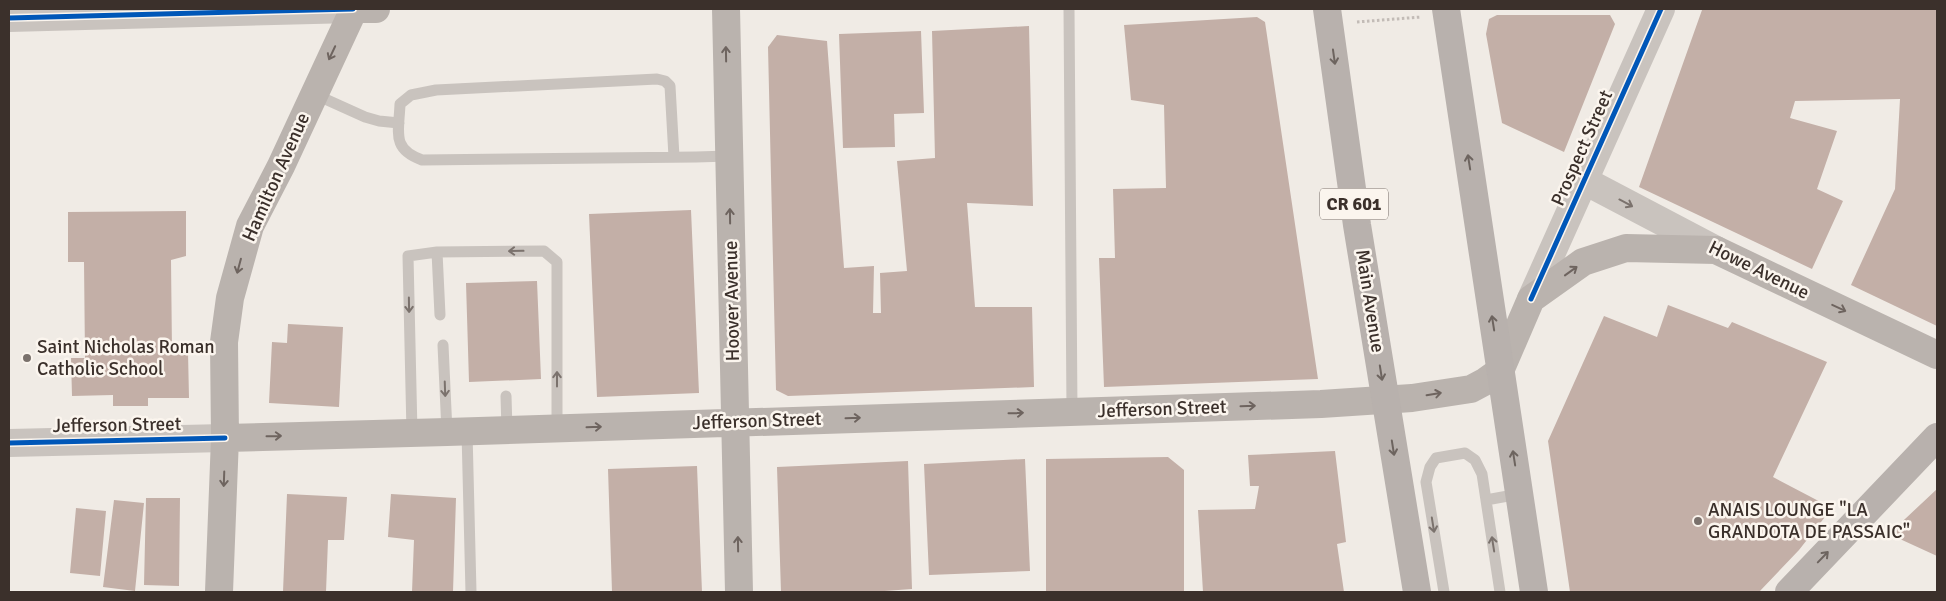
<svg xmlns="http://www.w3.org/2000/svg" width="1946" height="601" font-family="Signika,sans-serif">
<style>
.building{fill:#c3afa7}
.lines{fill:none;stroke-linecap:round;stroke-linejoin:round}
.path{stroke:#c2bbb6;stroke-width:3;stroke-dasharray:2.5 2.5;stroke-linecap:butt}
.service{stroke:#c9c3be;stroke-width:11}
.tertiary{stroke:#c9c3be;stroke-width:28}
.secondary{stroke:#bab3ae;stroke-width:28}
.primary{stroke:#b8b1ad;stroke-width:28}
.cycleway-casing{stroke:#fbf5ee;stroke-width:8}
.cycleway{stroke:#0057b8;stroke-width:5}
.oneway{stroke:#6e645f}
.oneway2{stroke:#6d645f}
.oneway3{stroke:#7b726d}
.poi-dot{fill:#7a716c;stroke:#fbf5ee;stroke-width:2}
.labels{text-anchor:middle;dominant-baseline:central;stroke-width:5;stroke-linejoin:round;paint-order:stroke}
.shield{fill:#fbf5ee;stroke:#756b66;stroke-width:1}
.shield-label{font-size:18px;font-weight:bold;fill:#3b302b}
.street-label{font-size:19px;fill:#3b302b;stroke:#fbf5ee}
.poi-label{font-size:19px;fill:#3b302b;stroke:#fbf5ee;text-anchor:start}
</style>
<rect width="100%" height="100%" fill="#f0ebe5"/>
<!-- building -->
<path class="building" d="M1747 9H1937V326L1851 285 1895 189 1900 99 1795 101 1790 118 1837 131 1817 189 1843 201 1812 269 1639 187 1702 10Z
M1497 15H1610L1615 24 1564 152 1502 123 1486 34 1489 19Z
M1257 17 1265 22 1318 379 1104 387 1099 258H1115L1113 189 1166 188 1164 105 1131 100 1124 25Z
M1029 26 1033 206 967 203 975 307H1032L1034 387 788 396 776 390 768 47 777 35 827 41 844 268 874 266 873 313H881L880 273 907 271 897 161 935 158 932 31Z
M921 31 924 113 894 114 895 147 843 148 839 34Z
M691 210 699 393 597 397 589 214Z
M186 211V256L171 260 172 352H188L189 398H148V406H113V395L72 396 71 358H85L84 262H68V212Z
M537 281 541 379 469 382 466 283Z
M1668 305 1728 328 1732 322 1827 362 1773 477 1832 508 1799 550 1759 592H1570L1548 441 1604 316 1657 337Z
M288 324 343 327 339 407 269 403 272 342 287 343Z
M1335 451 1346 542 1337 544 1344 592H1203L1198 510 1255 509 1259 486H1250L1248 455Z
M1168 457 1184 470V592H1046V459Z
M1025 459 1030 571 929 575 924 464Z
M908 461 912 589 871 592H781L777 467Z
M697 466 702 592H612L608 469Z
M1937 489V556L1889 534Z
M287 494 347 497 344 540H328L326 592H283Z
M391 494 456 498 453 592H412L414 540 388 537Z
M146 498H180L179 586 144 585Z
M114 500 144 503 135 591 103 587Z
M76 508 106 511 100 576 70 573Z"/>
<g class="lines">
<!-- path -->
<path class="path" d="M1357 22 1421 17"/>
<!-- service -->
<path class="service" d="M1069 9 1072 411
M314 94 365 117 379 121 399 123
M674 157 670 86 665 81 657 79 436 90 411 95 400 104C399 132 391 149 422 160L696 157 729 156
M437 252 440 315
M443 345 447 432
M506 396 507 430
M467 432 471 592
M412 433 408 256 437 252 544 251 557 262V428
M1486 500 1519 494
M1444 592 1426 482 1430 467 1436 458 1465 453 1475 460 1482 474 1500 592"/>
<!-- tertiary -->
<path class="tertiary" d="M9 18 353 9
M1583 180 1716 250
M1531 299 1661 9
M9 443 225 438"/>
<!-- secondary -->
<path class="secondary" d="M353 9H376
M726 9 739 592
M225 438 447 432 1321 404 1412 398 1471 389 1486 381 1500 371 1531 299 1583 262 1626 248 1716 250 1937 355
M219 592 225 438 224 342 230 298 250 226 281 166 354 9"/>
<!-- primary -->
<path class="primary" d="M1327 9 1357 225 1417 592
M1446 9 1534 592
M1789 592 1937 437"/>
<defs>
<path id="cycleway" d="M9 18 353 9
M1531 299 1661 9
M9 443 225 438"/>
</defs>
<!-- cycleway casing -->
<use href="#cycleway" class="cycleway-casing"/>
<!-- cycleway -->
<use href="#cycleway" class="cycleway"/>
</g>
<!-- one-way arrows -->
<defs><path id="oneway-shaft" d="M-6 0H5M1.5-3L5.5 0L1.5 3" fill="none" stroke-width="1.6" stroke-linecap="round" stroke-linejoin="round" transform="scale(1.25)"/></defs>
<g class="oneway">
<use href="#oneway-shaft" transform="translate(332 53) rotate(115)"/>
<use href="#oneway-shaft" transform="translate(726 54) rotate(-91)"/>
<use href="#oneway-shaft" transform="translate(730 216) rotate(-91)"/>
<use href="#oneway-shaft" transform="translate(239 266) rotate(105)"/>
<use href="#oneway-shaft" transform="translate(1571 271) rotate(-36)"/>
<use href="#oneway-shaft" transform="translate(1839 308) rotate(25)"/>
<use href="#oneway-shaft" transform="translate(1434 394) rotate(-9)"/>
<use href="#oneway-shaft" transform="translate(1248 406) rotate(-2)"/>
<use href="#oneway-shaft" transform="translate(1016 413) rotate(-2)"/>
<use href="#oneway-shaft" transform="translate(853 418) rotate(-2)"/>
<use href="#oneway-shaft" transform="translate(594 427) rotate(-2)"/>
<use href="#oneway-shaft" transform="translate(274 436) rotate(-1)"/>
<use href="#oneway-shaft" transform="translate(224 479) rotate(92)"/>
<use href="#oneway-shaft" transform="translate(738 544) rotate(-91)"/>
</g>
<g class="oneway2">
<use href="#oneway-shaft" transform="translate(1334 57) rotate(82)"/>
<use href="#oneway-shaft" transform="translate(1469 162) rotate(-99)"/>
<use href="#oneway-shaft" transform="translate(1493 323) rotate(-99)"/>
<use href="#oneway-shaft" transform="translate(1381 373) rotate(81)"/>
<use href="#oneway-shaft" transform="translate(1393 448) rotate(81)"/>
<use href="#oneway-shaft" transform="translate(1514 458) rotate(-99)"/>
<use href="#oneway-shaft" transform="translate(1823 557) rotate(-46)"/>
</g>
<g class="oneway3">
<use href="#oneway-shaft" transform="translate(1626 203) rotate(28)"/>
<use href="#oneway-shaft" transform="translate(516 251) rotate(179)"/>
<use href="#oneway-shaft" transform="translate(409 305) rotate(89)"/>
<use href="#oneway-shaft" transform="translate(557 379) rotate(-90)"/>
<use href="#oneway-shaft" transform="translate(445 389) rotate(88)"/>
<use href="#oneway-shaft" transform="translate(1433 525) rotate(81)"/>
<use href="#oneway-shaft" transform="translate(1493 544) rotate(-99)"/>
</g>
<!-- markers -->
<g class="poi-dot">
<circle cx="27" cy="358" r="5"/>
<circle cx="1698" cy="521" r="5"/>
</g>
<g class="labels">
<!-- shield labels -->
<rect class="shield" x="1320" y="188.5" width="68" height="31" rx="4"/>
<g class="shield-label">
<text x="1354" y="204">CR 601</text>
</g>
<!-- street labels -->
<g class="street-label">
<text transform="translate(1582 148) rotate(-66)">Prospect Street</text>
<text transform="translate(276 177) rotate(-66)">Hamilton Avenue</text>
<text transform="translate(1759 270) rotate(26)">Howe Avenue</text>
<text transform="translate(732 301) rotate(-91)">Hoover Avenue</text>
<text transform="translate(1370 301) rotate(81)">Main Avenue</text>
<text transform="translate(1162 409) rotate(-2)">Jefferson Street</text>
<text transform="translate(757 421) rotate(-2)">Jefferson Street</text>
<text transform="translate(117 425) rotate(-1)">Jefferson Street</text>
</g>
<!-- poi labels -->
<g class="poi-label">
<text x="37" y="347">Saint Nicholas Roman<tspan x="37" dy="22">Catholic School</tspan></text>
<text x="1708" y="510">ANAIS LOUNGE "LA<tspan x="1708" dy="22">GRANDOTA DE PASSAIC"</tspan></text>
</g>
</g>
<!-- border -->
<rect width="1946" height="601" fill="none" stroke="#3b302b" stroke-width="20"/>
</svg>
